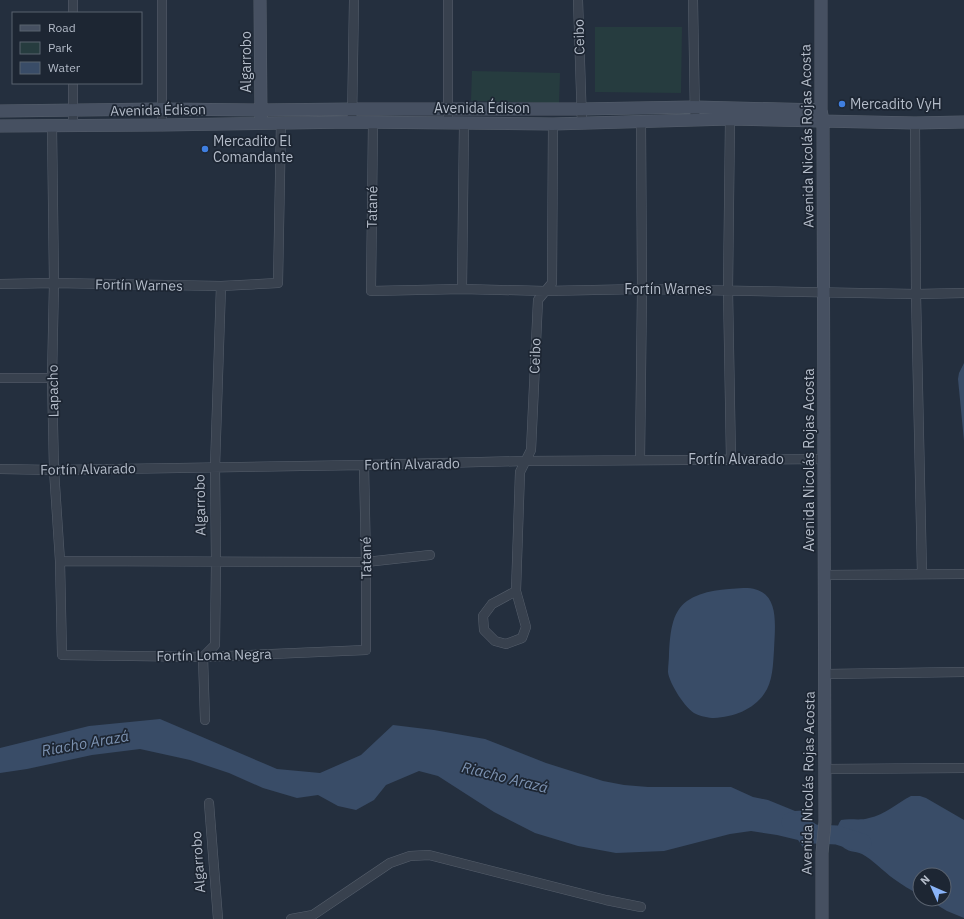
<svg xmlns="http://www.w3.org/2000/svg" width="964" height="919" font-family="'IBM Plex Sans',sans-serif">
<style>
.green{fill:#263c3f}
.water{fill:#394c67}
.lines{fill:none;stroke-linecap:round;stroke-linejoin:round}
.river{stroke:#394c67;stroke-width:19}
.street-casing{stroke:#565f6c;stroke-width:10}
.secondary-casing{stroke:#565f6c;stroke-width:13}
.street{stroke:#38414e;stroke-width:9}
.secondary{stroke:#465061;stroke-width:12}
.shop-dot{fill:#3f7fe0;stroke:#1d2633;stroke-width:1.5}
.labels{text-anchor:middle;dominant-baseline:central;stroke-width:3.5;stroke-linejoin:round;paint-order:stroke}
.street-label{font-size:14px;fill:#b4bcc9;stroke:#1d2633}
.poi-label{font-size:14px;fill:#b4bcc9;stroke:#1d2633;text-anchor:start}
.water-label{font-size:15px;font-style:italic;fill:#7c92b1;stroke:#1d2633}
</style>
<rect width="100%" height="100%" fill="#242f3e"/>
<!-- green -->
<path class="green" d="M595 27H682L681 93 595 92Z
M472 71 560 73 559 103 471 101Z"/>
<!-- water -->
<path class="water" d="M964 363V441L958 379 959 373Z
M743 588C781 587 775 623 774 650 773 664 773 682 764 694 753 710 733 717 714 718 709 718 700 716 696 714 686 710 669 683 668 672 668 666 669 660 669 654 670 636 671 612 687 601 703 590 725 589 743 588Z
M160 719 277 769 320 773 361 755 393 725 434 730 485 739 546 763 603 781 624 785 648 787H731L753 797 768 800 795 811 811 810C810 823 814 832 812 846L805 850 798 840 777 835 751 831 730 834 664 851 616 853 578 846 535 833 494 812 438 776 419 771 386 785 374 800 356 810 338 806 318 795 297 798 263 788 229 773 190 760 140 749 92 755 27 769 0 773V748L89 726Z
M911 796H920L926 798 964 820V918L947 911 927 899H944V875H920V895C911 890 902 885 894 879 883 871 873 860 862 854 855 851 847 852 842 846 836 838 835 828 841 820 850 818 860 821 869 818 885 815 897 803 911 796Z"/>
<g class="lines">
<!-- river -->
<path class="river" d="M791 822 796 823 814 834 837 835 862 843"/>
<defs>
<path id="street" d="M162 0V125
M448 0V123
M578 0 582 123
M693 0 695 119
M73 13V0
M730 119 728 290 731 460
M352 122 354 0
M373 123 371 291 462 289 545 291 642 289 916 294 964 293
M915 123 916 294 922 574
M52 126 54 283 52 378 54 470 60 561 62 655 203 657 366 650V562L364 465
M73 126V83
M0 284 54 283 221 286 278 283 281 123
M462 289 464 124
M0 378H52
M640 460 642 289 641 121
M0 469 54 470 364 465 525 461 824 459
M60 561 366 562 430 555
M824 575 964 574
M516 591 492 604 483 616 484 630 495 641 506 644 522 638 526 627 516 591 520 472 531 450 538 300 552 283 553 124
M825 674 964 672
M205 720 203 657 215 645 216 562 215 467 221 286
M825 769 964 768
M209 803 218 919
M291 919 313 915 390 863 410 856 429 855 606 900 641 907"/>
<path id="secondary" d="M260 0 261 117
M821 0V110L823 121 825 822 822 853V919
M0 111 162 109 261 110 353 109H581L694 107 821 110
M0 126 162 125 352 122 553 124 730 119 915 123 964 122"/>
</defs>
<!-- street casing -->
<use href="#street" class="street-casing"/>
<!-- secondary casing -->
<use href="#secondary" class="secondary-casing"/>
<!-- street -->
<use href="#street" class="street"/>
<!-- secondary -->
<use href="#secondary" class="secondary"/>
</g>
<!-- markers -->
<g class="shop-dot">
<circle cx="842" cy="104" r="4"/>
<circle cx="205" cy="149" r="4"/>
</g>
<g class="labels">
<!-- street labels -->
<g class="street-label">
<text transform="translate(579 37) rotate(-92)">Ceibo</text>
<text transform="translate(246 62) rotate(-90)">Algarrobo</text>
<text x="482" y="108">Avenida Édison</text>
<text transform="translate(158 110) rotate(-1)">Avenida Édison</text>
<text transform="translate(807 136) rotate(-91)">Avenida Nicolás Rojas Acosta</text>
<text transform="translate(372 207) rotate(-89)">Tatané</text>
<text transform="translate(139 285) rotate(1)">Fortín Warnes</text>
<text x="668" y="289">Fortín Warnes</text>
<text transform="translate(535 356) rotate(-88)">Ceibo</text>
<text transform="translate(53 391) rotate(-91)">Lapacho</text>
<text x="736" y="459">Fortín Alvarado</text>
<text transform="translate(809 460) rotate(-90)">Avenida Nicolás Rojas Acosta</text>
<text transform="translate(412 464) rotate(-1)">Fortín Alvarado</text>
<text transform="translate(88 469) rotate(-1)">Fortín Alvarado</text>
<text transform="translate(200 505) rotate(-91)">Algarrobo</text>
<text transform="translate(366 558) rotate(-91)">Tatané</text>
<text transform="translate(214 655) rotate(-1)">Fortín Loma Negra</text>
<text transform="translate(808 783) rotate(-89)">Avenida Nicolás Rojas Acosta</text>
<text transform="translate(198 862) rotate(-94)">Algarrobo</text>
</g>
<!-- poi labels -->
<g class="poi-label">
<text x="850" y="104">Mercadito VyH</text>
<text x="213" y="141">Mercadito El<tspan x="213" dy="16">Comandante</tspan></text>
</g>
<!-- water labels -->
<g class="water-label">
<text transform="translate(85 743) rotate(-10)">Riacho Arazá</text>
<text transform="translate(505 777) rotate(14)">Riacho Arazá</text>
</g>
</g>
<!-- legend -->
<rect x="12" y="12" width="130" height="72" fill="#1d2633" stroke="#59626f"/>
<rect x="20" y="25" width="20" height="6" fill="#465061" stroke="#59626f"/>
<text x="48" y="32" font-size="12" fill="#b4bcc9">Road</text>
<rect x="20" y="42" width="20" height="12" fill="#263c3f" stroke="#59626f"/>
<text x="48" y="52" font-size="12" fill="#b4bcc9">Park</text>
<rect x="20" y="62" width="20" height="12" fill="#394c67" stroke="#59626f"/>
<text x="48" y="72" font-size="12" fill="#b4bcc9">Water</text>
<!-- north arrow -->
<g transform="translate(932 887) rotate(315)"><circle r="19" fill="#1d2633" stroke="#59626f"/>
<path d="M0-3L7 15L0 10L-7 15Z" fill="#8ab4f8"/>
<text y="-6" font-size="11" font-weight="bold" text-anchor="middle" fill="#b4bcc9">N</text>
</g>
</svg>
